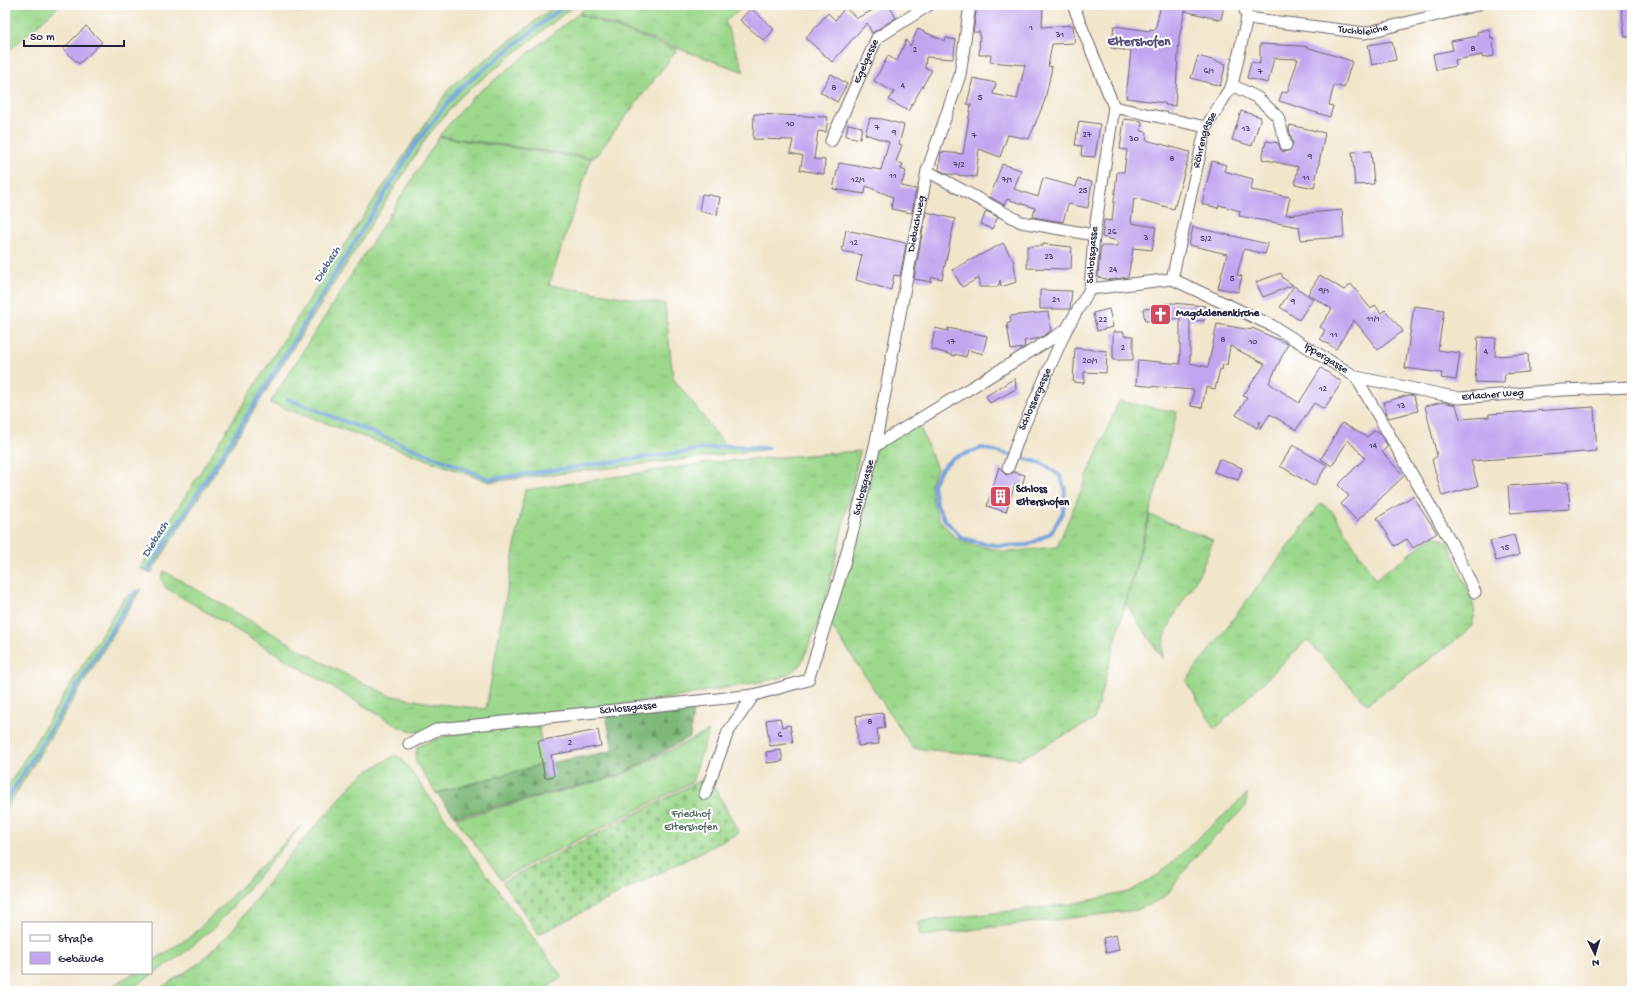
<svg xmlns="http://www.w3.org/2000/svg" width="1637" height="996" font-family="'Gochi Hand',sans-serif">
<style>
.grass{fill:url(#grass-tufts);stroke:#5f7d64}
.forest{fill:url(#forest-firs);stroke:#506d5a}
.cemetery{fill:url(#cemetery-stones);stroke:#5f7d64}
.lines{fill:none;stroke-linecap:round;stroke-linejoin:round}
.stream{stroke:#72a1db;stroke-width:4}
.building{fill:#c1a5ef}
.minor-casing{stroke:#6a666d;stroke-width:13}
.minor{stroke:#fff;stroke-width:11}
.labels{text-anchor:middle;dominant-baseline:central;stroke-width:4;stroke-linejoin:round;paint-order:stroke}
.number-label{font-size:9px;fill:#4a4368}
.street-label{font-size:11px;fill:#22223b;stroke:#fff}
.poi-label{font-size:11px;font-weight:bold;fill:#22223b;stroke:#fff;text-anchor:start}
.park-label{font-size:11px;fill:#4d6257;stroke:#fff}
.water-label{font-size:12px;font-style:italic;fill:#465b83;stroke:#fff}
.quarter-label{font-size:13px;font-weight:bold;fill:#5a507a;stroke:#fff}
</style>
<defs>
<pattern id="grass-tufts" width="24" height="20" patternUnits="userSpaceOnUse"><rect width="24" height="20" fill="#9cd88c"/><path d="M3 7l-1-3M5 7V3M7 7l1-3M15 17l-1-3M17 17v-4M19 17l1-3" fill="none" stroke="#86b97a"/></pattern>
<pattern id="forest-firs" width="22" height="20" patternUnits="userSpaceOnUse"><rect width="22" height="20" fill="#7db878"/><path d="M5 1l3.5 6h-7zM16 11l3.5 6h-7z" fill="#669564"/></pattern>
<pattern id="cemetery-stones" width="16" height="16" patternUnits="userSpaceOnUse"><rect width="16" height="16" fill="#9cd88c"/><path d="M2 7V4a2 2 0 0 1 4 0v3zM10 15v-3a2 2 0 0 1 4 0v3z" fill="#86b97a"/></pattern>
</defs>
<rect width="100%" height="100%" fill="#fff"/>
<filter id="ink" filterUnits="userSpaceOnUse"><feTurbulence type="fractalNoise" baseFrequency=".025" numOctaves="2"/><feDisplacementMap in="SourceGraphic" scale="8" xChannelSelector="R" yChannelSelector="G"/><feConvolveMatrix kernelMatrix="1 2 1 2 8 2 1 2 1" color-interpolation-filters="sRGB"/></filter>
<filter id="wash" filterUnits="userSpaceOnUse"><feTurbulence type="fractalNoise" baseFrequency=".012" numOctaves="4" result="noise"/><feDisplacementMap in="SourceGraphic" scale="16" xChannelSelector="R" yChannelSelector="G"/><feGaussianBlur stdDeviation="0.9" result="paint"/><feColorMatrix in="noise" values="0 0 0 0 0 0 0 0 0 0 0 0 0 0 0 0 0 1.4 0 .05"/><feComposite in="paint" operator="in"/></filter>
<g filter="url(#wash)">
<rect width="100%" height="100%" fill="#f1e5ca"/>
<!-- grass -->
<path class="grass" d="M5 5H60L5 54Z
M556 5H575L462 95 426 138 151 573 140 568 334 260 450 87Z
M589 5H746L725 21 744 72 579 13Z
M578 14 677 50 594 158 439 136 473 97Z
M439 137 591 159 549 285 665 304 673 378 725 445 770 449 489 482 270 403Z
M1119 401 1177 412 1094 720 1019 759 913 748 827 619 875 446 917 420 937 469 930 484 933 503 939 519 954 537 970 544 1006 552 1057 547Z
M860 451 823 612 800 666 781 678 665 699 484 720 417 732 401 728 166 588 161 579 164 571 327 665 388 695 430 703 486 709 525 490 714 462Z
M1321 503 1333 512 1375 579 1435 535 1448 542 1473 603 1475 614 1472 625 1464 634 1367 704 1307 640 1215 729 1186 681Z
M1150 515 1213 540C1209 551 1205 562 1200 572 1187 599 1159 628 1163 659L1126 604Z
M141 589 5 811V791L124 598Z
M538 721 544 764 436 793 415 761 417 747C455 729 497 727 538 721Z
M709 731 692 782 501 879 456 819 619 776Z
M394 756 401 758 562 977 543 991H156L199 963 231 932 289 856 349 788 363 774Z
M1247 794 1246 806 1191 861 1165 897 1137 910 920 936 918 922 1071 904 1129 892 1158 875Z
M302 825 216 926 180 956 127 991H104L134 973H151V962L193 935Z"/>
<!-- forest -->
<path class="forest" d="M693 709 690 737 620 775 456 817 436 793 544 764 613 751 606 715Z"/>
<!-- cemetery -->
<path class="cemetery" d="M709 776 739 833 539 934 502 882Z"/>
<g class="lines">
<!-- stream -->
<path class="stream" d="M288 399 490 479 727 446 768 448
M982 448 1038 462 1045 465 1060 476 1065 489 1063 512 1051 533 1028 545 1002 546 986 544 962 538 945 520 936 503 933 484 941 469 953 458Z
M148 571 264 389 416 143 458 90 565 5
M5 803 136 591"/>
</g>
<g id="blocks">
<!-- building -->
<path class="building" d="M883 5H889L896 18 872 33 867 23 832 62 806 38 828 13 835 20 845 8 857 18Z
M977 5H1043L1042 27 1073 25 1075 43 1052 44 1048 66 1052 67 1045 100 1029 139 1008 135 1000 157 979 149 976 177 948 174 939 170 941 152 963 154 971 105 967 104 973 78 996 83 993 94 1017 99 1025 65 990 62 991 55H979L980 32H973Z
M1161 5H1224L1221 20 1185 11 1179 38 1175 106 1165 105V103L1126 98 1131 51 1111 48 1114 26 1150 31V29L1155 30Z
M1621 5H1632V37H1625Z
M751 8 774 29 764 41 740 20Z
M86 26 102 42 79 64 63 49Z
M918 29 945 41 946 38 956 40 953 59 926 57 925 68 932 70 908 111 889 100 894 92 874 81 888 56 897 61 906 40 910 46Z
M1489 29 1491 38 1493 37 1494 56 1483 58 1482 55 1455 60 1456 66 1436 70 1433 54 1453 50 1451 41 1478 36 1477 32Z
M1392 41 1396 60 1372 65 1368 45Z
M1260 44 1303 46 1352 61 1344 88 1334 85 1329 105 1333 106 1330 117 1279 101 1282 92 1287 93 1298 59 1274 58 1268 83 1247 78 1251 62 1260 64Z
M1198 56 1226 64 1220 86 1191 78Z
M831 74 847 84 837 102 820 92Z
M1241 111 1261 117 1252 146 1232 140Z
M754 114 828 117 826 132 818 131 814 159 825 160 824 174 800 170 803 156 790 153 793 140 753 139Z
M870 118 882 119 904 125 899 144 902 145 896 162 903 164 901 169 906 171 901 186 916 189 912 213 891 209 893 197 866 186 865 194 833 189 839 163 881 170 889 142 865 134Z
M1124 119 1142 121 1141 131 1147 132 1146 140 1190 152 1174 209 1134 198 1131 223 1156 227 1152 250 1133 248 1128 277 1110 280 1098 277 1100 252 1101 246H1118V241L1102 237 1104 220 1112 221 1117 172H1124L1127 150 1120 149Z
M1079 121 1100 124 1095 157 1081 156 1082 146 1075 145Z
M848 124 862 127 860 139 846 136Z
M1290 125 1325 133 1314 188 1295 184 1298 167 1262 159 1266 141 1278 143 1281 150 1284 152 1291 150 1293 143 1289 129Z
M1371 151 1374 184 1355 185 1352 152Z
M1212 161 1226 165 1224 171 1253 179 1251 190 1290 197 1286 215 1342 210 1344 237 1301 240 1299 227 1239 216 1240 211 1219 205 1218 208 1202 204Z
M1002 164 1021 170 1014 189 1038 197 1043 178 1076 187 1078 179 1092 182 1088 208 1068 204 1063 222 1033 217 1035 208 1007 199 1004 205 990 197Z
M702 194 720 197 717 215 699 211Z
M986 211 998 217 992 229 981 224Z
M926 212 955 219 942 279 932 277 931 282 914 279Z
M1193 227 1268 244 1265 254 1244 249 1237 275 1242 276 1238 292 1218 288 1227 254 1189 245Z
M846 230 906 243 900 276 894 275 891 290 856 280 862 255 842 251Z
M1003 243 1014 262 1016 282 1001 287 1000 280 998 287H979V278L962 287 952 270Z
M1043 244 1072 247 1071 269 1027 268V246H1043Z
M1281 273 1283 278 1293 285 1263 297 1256 282Z
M1320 275 1344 290 1351 284 1371 309 1375 305 1381 313 1385 310 1403 331 1378 350 1354 320 1336 349 1320 339 1325 330 1320 327 1332 309 1308 294Z
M1294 286 1313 299 1299 320 1280 307Z
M1040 290 1072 291 1070 309H1040Z
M1172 303 1205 306 1204 321 1190 320V363L1208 367 1217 324 1251 330 1252 328 1288 344 1269 383 1299 403 1321 368 1342 382 1324 409 1314 403 1296 430 1270 414 1260 429V421L1257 428 1236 415 1247 398 1243 396 1265 364 1230 346 1227 365 1223 364 1222 370 1220 369 1215 389 1206 387 1202 408 1191 406 1194 390 1136 385 1138 360 1180 364V318L1155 322V320L1145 321 1143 309 1153 308V306Z
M1414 306 1444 310 1438 350 1460 353 1456 380 1441 378 1442 373 1405 368Z
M1109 309 1113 327 1097 331 1093 313Z
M1048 312 1051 331 1040 338 1024 341 1025 347 1023 348 1011 350 1007 324 1011 322 1010 316Z
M935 328 948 331V328L987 336 983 354 968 350 966 357 955 354V356L931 349Z
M1113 332H1124V336H1133V360H1113Z
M1478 337 1496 338 1495 356 1528 354 1529 372 1505 374 1504 383 1475 382Z
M1075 348 1107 351 1106 373 1084 372V383L1073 382Z
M1015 378 1016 389 990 403 986 396Z
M1409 395 1414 396 1418 411 1388 418 1384 402Z
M1443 402 1456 405 1460 419 1489 417V414L1594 407 1597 451 1471 461 1478 486 1442 496 1432 460 1437 456 1425 406Z
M1342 423 1367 437 1374 431H1378L1388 446 1382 452 1404 476 1357 521 1341 504 1349 496 1338 485 1365 458 1348 440 1332 466 1321 459Z
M1293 445 1327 465 1314 486 1280 466Z
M1219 459 1242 468 1238 480 1214 472Z
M999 467 1006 475 1014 472 1025 475 1022 486 1015 484 1006 512 987 506Z
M1568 482 1570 509 1510 513 1508 486Z
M1413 496 1437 533 1413 548 1407 539 1395 546 1377 518Z
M1514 535 1519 555 1496 561 1490 541Z
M883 713 885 728 877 729 879 744 858 746 856 716Z
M780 718 782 727 790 725 793 743 770 746 766 720Z
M598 730 601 746 551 755 554 776 545 778 538 741Z
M781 750 783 761 767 763 766 752Z
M1116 935 1119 950 1106 953 1103 938Z"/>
</g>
</g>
<g filter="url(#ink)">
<use href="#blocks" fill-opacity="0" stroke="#6a666d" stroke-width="1"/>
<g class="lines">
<defs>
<g id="minor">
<path id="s1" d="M1247 18 1365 33 1477 5"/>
<path d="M1232 85 1258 98 1278 117 1286 145"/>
<path d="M1114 107 1206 127"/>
<path id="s2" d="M831 141 877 38 929 5"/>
<path d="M927 171 1021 222 1094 235"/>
<path id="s3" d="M1172 279 1206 127 1232 85 1247 18 1244 5"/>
<path id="s4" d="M1090 289 1172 279 1271 325 1356 377 1451 542 1475 592"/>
<path id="s5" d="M1356 377 1459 398 1562 390 1632 387"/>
<path id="s6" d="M875 446 927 171 960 75 970 5"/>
<path id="s7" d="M1008 468 1019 437 1066 330"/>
<path id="s8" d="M409 744 438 729 754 695 808 680 842 571 875 446 1066 330 1090 289 1094 235 1114 107 1073 5"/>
<path d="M705 794 728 732 754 695"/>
</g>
</defs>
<!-- minor casing -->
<use href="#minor" class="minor-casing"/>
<!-- minor -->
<use href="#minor" class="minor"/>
</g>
</g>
<!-- icons -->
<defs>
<symbol id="church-square" viewBox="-11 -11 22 22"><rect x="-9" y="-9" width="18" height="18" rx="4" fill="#d1495b" stroke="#fff"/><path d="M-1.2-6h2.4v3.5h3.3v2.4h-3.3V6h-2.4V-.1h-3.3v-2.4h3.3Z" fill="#fff"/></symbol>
<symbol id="building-square" viewBox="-11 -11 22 22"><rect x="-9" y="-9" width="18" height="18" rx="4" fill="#d1495b" stroke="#fff"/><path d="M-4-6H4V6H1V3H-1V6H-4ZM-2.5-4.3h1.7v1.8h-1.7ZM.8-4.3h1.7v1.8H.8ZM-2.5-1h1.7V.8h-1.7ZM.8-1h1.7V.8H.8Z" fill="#fff"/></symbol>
</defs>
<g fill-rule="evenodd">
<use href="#church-square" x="1148" y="302" width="25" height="25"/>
<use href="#building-square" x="988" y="484" width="25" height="25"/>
</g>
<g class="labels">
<!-- number labels -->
<g class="number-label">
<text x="1031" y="28">1</text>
<text x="1060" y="35">31</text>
<text x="1473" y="49">8</text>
<text x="915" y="50">2</text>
<text x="1209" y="71">6/1</text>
<text x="1260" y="72">7</text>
<text x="903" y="86">4</text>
<text x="834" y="88">8</text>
<text x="980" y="98">5</text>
<text x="790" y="124">10</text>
<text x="877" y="128">7</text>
<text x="1246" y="129">13</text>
<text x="894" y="133">9</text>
<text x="1087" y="135">27</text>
<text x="974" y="136">7</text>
<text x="1134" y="139">30</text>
<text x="1310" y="157">9</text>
<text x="1172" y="159">8</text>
<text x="959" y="165">7/2</text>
<text x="893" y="176">11</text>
<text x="1306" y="178">11</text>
<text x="858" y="180">12/1</text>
<text x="1007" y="180">7/1</text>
<text x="1083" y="191">25</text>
<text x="1112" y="232">26</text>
<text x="1146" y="238">3</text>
<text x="1206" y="239">5/2</text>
<text x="854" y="243">12</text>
<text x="1049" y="257">23</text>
<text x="1113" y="270">24</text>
<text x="1232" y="279">5</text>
<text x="1324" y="291">9/1</text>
<text x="1056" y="300">21</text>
<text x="1293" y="302">9</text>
<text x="1373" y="319">11/1</text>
<text x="1103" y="320">22</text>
<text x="1334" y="335">11</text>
<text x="1223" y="340">8</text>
<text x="951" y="342">17</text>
<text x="1253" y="342">10</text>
<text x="1123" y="348">2</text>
<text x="1486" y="352">4</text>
<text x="1090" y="361">20/1</text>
<text x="1323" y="389">12</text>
<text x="1401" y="406">13</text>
<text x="1373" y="446">14</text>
<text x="1505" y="548">15</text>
<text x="870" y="722">8</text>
<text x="780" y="735">6</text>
<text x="570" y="743">2</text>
</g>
<!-- street labels -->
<g class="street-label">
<text stroke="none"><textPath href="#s1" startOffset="117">Tuchbleiche</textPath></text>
<text stroke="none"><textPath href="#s2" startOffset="87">Egelgasse</textPath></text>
<text stroke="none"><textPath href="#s3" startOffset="143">Röhrengasse</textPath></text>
<text stroke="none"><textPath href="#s6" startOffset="226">Diebachweg</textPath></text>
<text stroke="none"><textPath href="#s8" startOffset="955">Schlossgasse</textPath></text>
<text stroke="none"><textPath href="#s4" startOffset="256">Ippergasse</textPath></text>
<text stroke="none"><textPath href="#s5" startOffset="139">Erlacher Weg</textPath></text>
<text stroke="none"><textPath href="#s7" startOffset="74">Schlossergasse</textPath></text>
<text stroke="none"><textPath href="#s8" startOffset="607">Schlossgasse</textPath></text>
<text stroke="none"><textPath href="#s8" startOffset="224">Schlossgasse</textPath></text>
</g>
<!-- poi labels -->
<g class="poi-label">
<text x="1176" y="314">Magdalenenkirche</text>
<text x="1016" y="490">Schloss<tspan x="1016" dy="13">Eltershofen</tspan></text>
</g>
<!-- park labels -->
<g class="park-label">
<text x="691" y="815">Friedhof<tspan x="691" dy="13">Eltershofen</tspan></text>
</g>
<!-- water labels -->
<g class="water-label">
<text transform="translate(328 265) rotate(-58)">Diebach</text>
<text transform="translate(156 540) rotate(-58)">Diebach</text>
</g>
<!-- quarter labels -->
<g class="quarter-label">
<text x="1139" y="42">Eltershofen</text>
</g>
</g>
<!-- margin -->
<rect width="1637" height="996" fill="none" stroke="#fff" stroke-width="20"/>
<!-- legend -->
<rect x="22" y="922" width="130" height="52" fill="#ffffff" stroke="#a7a7b1"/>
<rect x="30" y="935" width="20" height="6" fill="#ffffff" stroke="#a7a7b1"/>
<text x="58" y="942" font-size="12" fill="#22223b">Straße</text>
<rect x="30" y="952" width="20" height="12" fill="#c1a5ef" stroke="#a7a7b1"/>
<text x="58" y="962" font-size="12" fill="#22223b">Gebäude</text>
<!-- north arrow -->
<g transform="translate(1595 954) rotate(175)" stroke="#ffffff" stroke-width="3" paint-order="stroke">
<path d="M0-3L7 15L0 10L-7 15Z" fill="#22223b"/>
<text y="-6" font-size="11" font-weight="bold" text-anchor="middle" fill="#22223b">N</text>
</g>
<!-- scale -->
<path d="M24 40v6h100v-6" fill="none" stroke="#22223b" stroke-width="2"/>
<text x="30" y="40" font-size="12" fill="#22223b" stroke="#ffffff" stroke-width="3" paint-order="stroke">50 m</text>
</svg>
